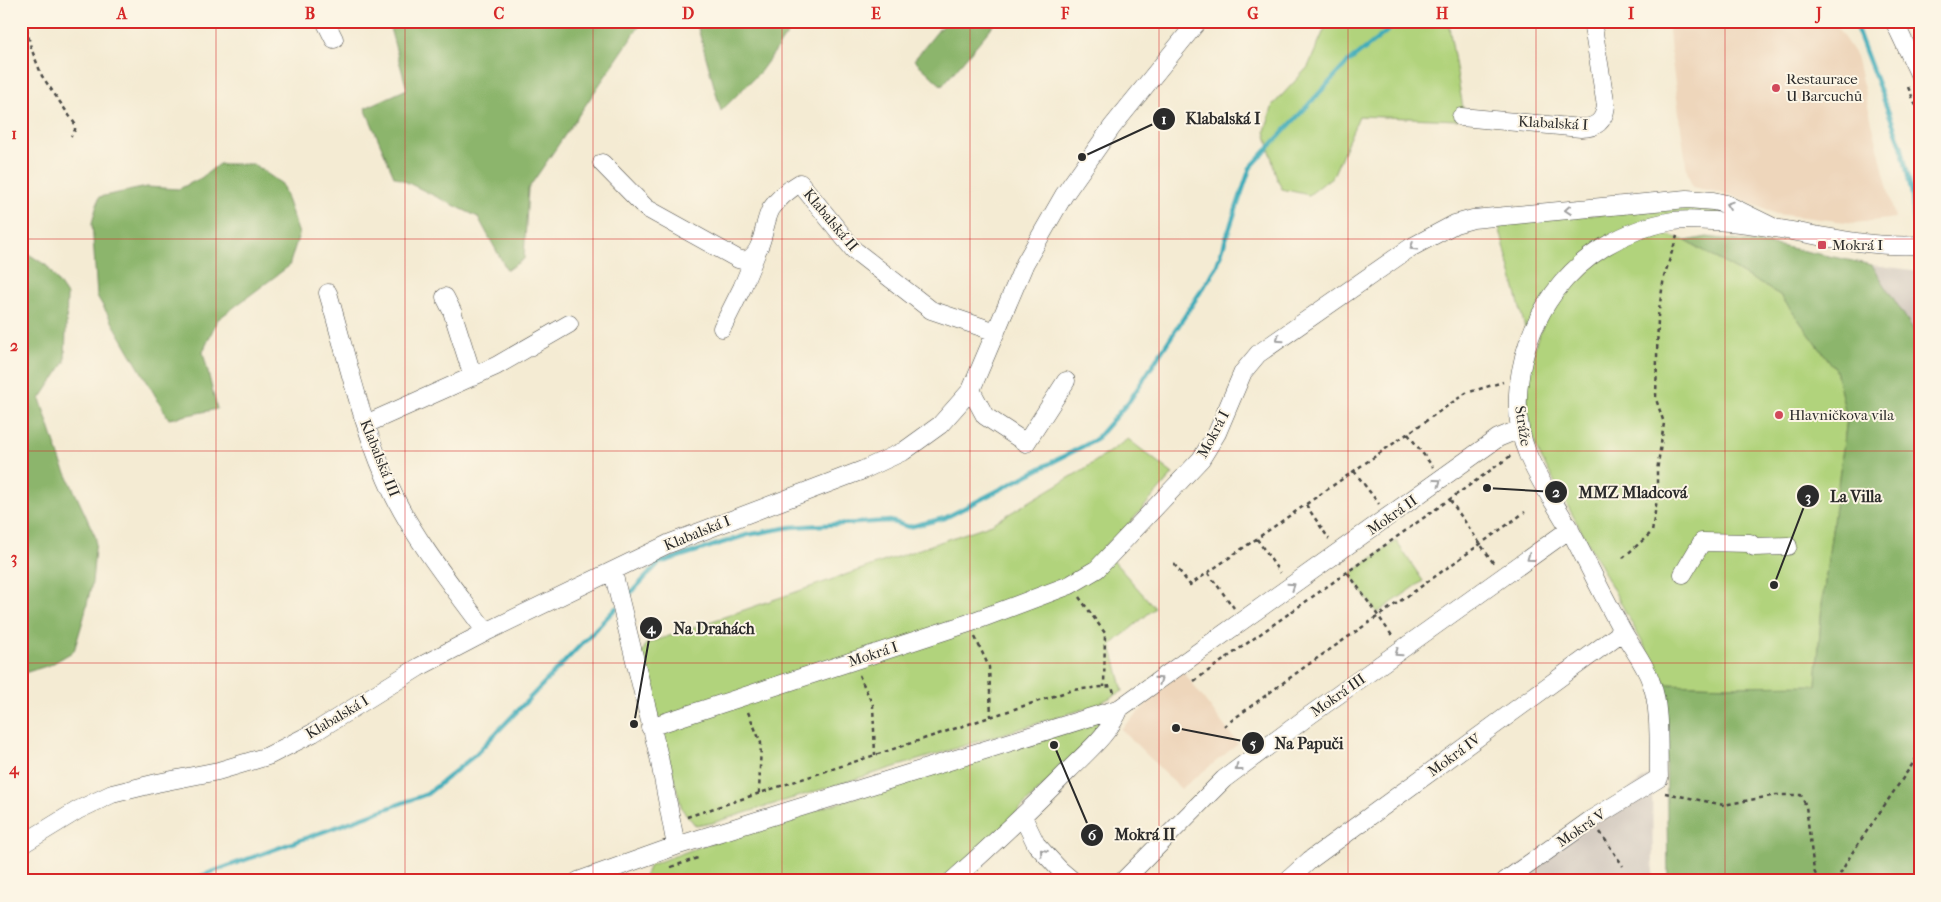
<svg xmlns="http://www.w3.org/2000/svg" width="1941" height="902" font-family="'IM FELL French Canon',serif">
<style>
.built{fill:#eed6bb}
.industrial{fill:#ccc2b9}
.green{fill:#b1d37c;stroke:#6e7f54}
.forest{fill:#8cb56c;stroke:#5c704c}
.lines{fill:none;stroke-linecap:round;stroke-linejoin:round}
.stream{stroke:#3cacb9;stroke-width:4.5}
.minor-casing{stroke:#494844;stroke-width:19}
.path{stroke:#494844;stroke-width:2.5;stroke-dasharray:4 4;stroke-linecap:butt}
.minor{stroke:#fff;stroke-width:18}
.oneway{stroke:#a0a0a0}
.grid{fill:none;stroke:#d62828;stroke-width:1;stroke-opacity:0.55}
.poi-dot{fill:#d1495b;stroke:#fcf5e5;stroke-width:2}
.labels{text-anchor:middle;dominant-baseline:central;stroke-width:4;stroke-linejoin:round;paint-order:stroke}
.poi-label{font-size:15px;fill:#2b2b2b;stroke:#fcf5e5;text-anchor:start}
.street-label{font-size:15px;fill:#2b2b2b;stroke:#fcf5e5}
.leader{fill:none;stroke:#2b2b2b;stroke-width:2}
.callout-dot{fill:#2b2b2b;stroke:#fcf5e5;stroke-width:2}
.mark-label{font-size:15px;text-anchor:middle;font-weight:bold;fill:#fff}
.callout-label{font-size:16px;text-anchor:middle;font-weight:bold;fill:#2b2b2b;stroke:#fcf5e5;stroke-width:4;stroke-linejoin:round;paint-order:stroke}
.neatline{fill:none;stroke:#d62828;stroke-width:2}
.grid-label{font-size:16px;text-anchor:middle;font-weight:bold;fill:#d62828}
</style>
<rect width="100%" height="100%" fill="#fcf5e5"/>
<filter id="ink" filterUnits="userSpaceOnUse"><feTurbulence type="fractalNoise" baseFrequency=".02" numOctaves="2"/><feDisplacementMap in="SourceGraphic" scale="10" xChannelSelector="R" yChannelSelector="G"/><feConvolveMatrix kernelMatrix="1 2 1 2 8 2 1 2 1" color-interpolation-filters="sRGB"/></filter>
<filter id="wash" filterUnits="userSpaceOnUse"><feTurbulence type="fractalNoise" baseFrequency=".0096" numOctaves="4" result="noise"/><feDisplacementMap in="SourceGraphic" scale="20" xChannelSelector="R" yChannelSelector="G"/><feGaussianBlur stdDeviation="1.12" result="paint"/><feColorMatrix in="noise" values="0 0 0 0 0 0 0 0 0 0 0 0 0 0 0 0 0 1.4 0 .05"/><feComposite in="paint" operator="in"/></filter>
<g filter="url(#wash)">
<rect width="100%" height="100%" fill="#f4ebd3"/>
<!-- built -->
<path class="built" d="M1668 21H1833L1856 56 1895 218 1855 223 1776 214 1730 195 1692 187 1687 171 1672 62Z
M1182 670 1238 744 1181 789 1121 729Z"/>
<!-- industrial -->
<path class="industrial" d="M1872 265 1920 271V340Z
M1652 773 1653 881H1498Z"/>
<!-- green -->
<path class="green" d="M1328 21H1448L1463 108 1459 112 1458 120 1359 116 1333 176 1309 195 1282 189 1276 176 1265 131 1273 105 1308 67Z
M1710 206 1729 214 1596 245 1525 328 1498 222Z
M1656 231 1686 241 1780 295 1836 370 1847 419 1822 604 1816 686H1727L1665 684 1537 450 1530 429 1526 408 1528 376 1536 342 1549 311 1568 284 1612 247Z
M1128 439 1173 474 1121 533 1102 548 1155 608 1111 645 1123 691 1094 706 712 823 696 826 682 809 641 656 646 644 992 524 1084 469Z
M1396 541 1423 581 1377 613 1350 574Z
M1100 720 1104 726 987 842 941 881H643L650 865 699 847Z"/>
<!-- forest -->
<path class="forest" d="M388 21H643L528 189 524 259 507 270 478 217 394 176 365 108 407 89Z
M696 21H797L760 72 721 111Z
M946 21H997L942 86 914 60Z
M219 164H253L282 184 299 234 289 266 217 320 203 352 217 409 169 419 97 296 92 223 99 197 147 187 179 189 201 178Z
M1707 237 1780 246 1872 265 1920 340V881H1668L1665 684 1727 686 1816 685 1822 604 1847 419 1836 370 1780 295 1686 241Z
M21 249 47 266 67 295 65 362 40 399 61 462 96 538 92 583 84 617 74 651 50 665 21 674Z"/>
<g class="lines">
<!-- stream -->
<path class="stream" d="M1854 21 1901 145 1912 194 1916 242
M1917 250 1920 285
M625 599 659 563 747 535 791 527 890 521 909 527 945 518 1095 440 1130 400 1216 268 1250 168 1347 63 1395 25 1403 21
M187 881 427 794 475 755 616 608"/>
</g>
</g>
<g filter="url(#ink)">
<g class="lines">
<defs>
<path id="minor" d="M325 21 334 39
M1894 21 1920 76
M1461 117 1581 128C1596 128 1604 121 1606 106L1592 21
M602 163 646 208 738 259 746 261C765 252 762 225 771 209 779 197 788 190 800 183L854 250 931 310 996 332
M328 293C348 361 363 432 394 496 418 544 454 588 486 632
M445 297 452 311 473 377
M722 328 742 288 756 254
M971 390 985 416 1026 443 1066 381
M366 424 496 366 569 324
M613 572 659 757 676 846
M1683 574 1702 542 1750 543 1754 547 1788 546
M650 727 969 623 1070 585 1097 569 1201 459 1217 433 1243 372 1258 354 1410 248 1455 224 1473 219 1687 199 1713 201 1726 204 1773 227
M1023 817 1036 844 1060 870 1073 881
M21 845 78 810 112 794 157 783 218 771 268 756 313 733 419 667 486 632 668 544 863 470 904 451 940 425 971 390 1025 263 1064 195 1112 127 1198 21
M578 881 676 846 1120 708 1498 438 1520 429
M952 881C992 845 1031 809 1069 770 1088 751 1110 733 1120 708
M1123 881 1224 779 1310 715 1570 529
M1287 881 1310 860 1622 632
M1505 881 1592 819 1659 778C1658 751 1661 707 1651 682 1645 663 1631 647 1622 630 1604 598 1588 564 1571 532 1557 506 1539 482 1528 455 1506 404 1522 337 1554 293 1582 255 1625 229 1673 221 1686 219 1701 221 1714 221 1784 224 1850 249 1920 245"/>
</defs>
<!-- minor casing -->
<use href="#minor" class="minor-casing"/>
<!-- path -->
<path class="path" d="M25 21 31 48 42 76 75 124V130L71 136
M1908 87 1920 115
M1408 434 1433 467
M1354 471 1379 504
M1450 500 1494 564
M1306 505 1329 539
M1257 539 1280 573
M1623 558 1652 532 1657 499V471L1664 423 1656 399 1658 316 1664 277 1677 236
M1174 564 1190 585 1466 393 1503 382
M1208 573 1234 608
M1348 573 1393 637
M1079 597 1105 633 1104 687
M975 637 989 667 991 717
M859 675 873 705 875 755
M1194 681 1512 455
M748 712 761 743 759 793
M1224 726 1306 666 1419 588 1525 512
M1665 793 1724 805 1776 795H1801L1806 806 1814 871 1819 881
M687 817 1072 690 1112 686 1114 693
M1600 832 1623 866
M671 867 701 857
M1836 881 1852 853 1920 753"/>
<!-- minor -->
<use href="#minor" class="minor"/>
</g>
<!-- one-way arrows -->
<defs><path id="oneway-chevron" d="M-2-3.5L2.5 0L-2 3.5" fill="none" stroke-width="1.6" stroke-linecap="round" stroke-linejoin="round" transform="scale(1.25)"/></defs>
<g class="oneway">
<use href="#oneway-chevron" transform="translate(1729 205) rotate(-161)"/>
<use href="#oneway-chevron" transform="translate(1568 210) rotate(175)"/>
<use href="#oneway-chevron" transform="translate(1413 247) rotate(148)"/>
<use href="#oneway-chevron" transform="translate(1279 339) rotate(145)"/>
<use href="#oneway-chevron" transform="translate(1438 482) rotate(-36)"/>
<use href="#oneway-chevron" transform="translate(1530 558) rotate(144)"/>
<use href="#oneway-chevron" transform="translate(1292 586) rotate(-35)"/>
<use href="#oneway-chevron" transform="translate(1398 653) rotate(145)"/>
<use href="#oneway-chevron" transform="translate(1159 680) rotate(-35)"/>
<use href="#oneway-chevron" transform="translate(1238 768) rotate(143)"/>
<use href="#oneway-chevron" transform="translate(1043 852) rotate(-132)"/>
</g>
</g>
<!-- grid -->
<path class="grid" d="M216 21V881M405 21V881M593 21V881M782 21V881M970 21V881M1159 21V881M1348 21V881M1536 21V881M1725 21V881M21 239H1920M21 451H1920M21 663H1920"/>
<!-- markers -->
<g class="poi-dot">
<circle cx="1776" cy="88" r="5"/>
<rect x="1817" y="240" width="10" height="10" rx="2.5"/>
<circle cx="1779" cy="415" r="5"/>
</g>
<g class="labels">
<!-- poi labels -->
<g class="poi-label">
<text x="1786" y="79">Restaurace<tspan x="1786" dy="17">U Barcuchů</tspan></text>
<text x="1832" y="245">Mokrá I</text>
<text x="1789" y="415">Hlavničkova vila</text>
</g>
<!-- street labels -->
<g class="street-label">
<text transform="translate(1553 123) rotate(3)">Klabalská I</text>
<text transform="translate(831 220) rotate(50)">Klabalská II</text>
<text transform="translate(1523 426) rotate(81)">Stráže</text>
<text transform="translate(1213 434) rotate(-62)">Mokrá I</text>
<text transform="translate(380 458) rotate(68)">Klabalská III</text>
<text transform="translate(1392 515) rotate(-35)">Mokrá II</text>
<text transform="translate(697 533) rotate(-22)">Klabalská I</text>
<text transform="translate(873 654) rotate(-18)">Mokrá I</text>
<text transform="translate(1338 695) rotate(-35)">Mokrá III</text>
<text transform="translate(337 717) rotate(-31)">Klabalská I</text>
<text transform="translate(1454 755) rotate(-36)">Mokrá IV</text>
<text transform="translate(1581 828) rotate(-34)">Mokrá V</text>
</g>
</g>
<!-- callouts -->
<path class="leader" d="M1082 157L1164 119M1487 488L1556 492M1774 585L1808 496M634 724L651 628M1176 728L1253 743M1054 745L1092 835"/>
<g class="callout-dot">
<circle cx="1082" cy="157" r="5"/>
<circle cx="1487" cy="488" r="5"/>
<circle cx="1774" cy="585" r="5"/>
<circle cx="634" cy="724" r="5"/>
<circle cx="1176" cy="728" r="5"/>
<circle cx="1054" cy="745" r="5"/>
<circle cx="1164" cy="119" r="12"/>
<circle cx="1556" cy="492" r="12"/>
<circle cx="1808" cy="496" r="12"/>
<circle cx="651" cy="628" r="12"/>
<circle cx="1253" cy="743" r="12"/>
<circle cx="1092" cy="835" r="12"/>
</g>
<g class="mark-label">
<text x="1164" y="124">1</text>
<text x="1556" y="497">2</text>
<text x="1808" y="502">3</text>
<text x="651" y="633">4</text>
<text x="1253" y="748">5</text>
<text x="1092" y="840">6</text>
</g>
<g class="callout-label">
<text x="1223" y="124">Klabalská I</text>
<text x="1633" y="498">MMZ Mladcová</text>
<text x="1856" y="502">La Villa</text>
<text x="714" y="634">Na Drahách</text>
<text x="1309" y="749">Na Papuči</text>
<text x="1145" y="840">Mokrá II</text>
</g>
<!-- margin -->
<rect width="1941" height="902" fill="none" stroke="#fcf5e5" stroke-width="55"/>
<rect x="28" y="28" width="1886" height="846" class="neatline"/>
<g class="grid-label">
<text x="122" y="19">A</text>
<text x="310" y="19">B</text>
<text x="499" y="19">C</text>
<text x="688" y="19">D</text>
<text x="876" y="19">E</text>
<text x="1065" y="19">F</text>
<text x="1253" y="19">G</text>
<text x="1442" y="19">H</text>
<text x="1631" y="19">I</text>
<text x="1819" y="19">J</text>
<text x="14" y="139">1</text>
<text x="14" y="351">2</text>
<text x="14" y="563">3</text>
<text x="14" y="774">4</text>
</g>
</svg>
